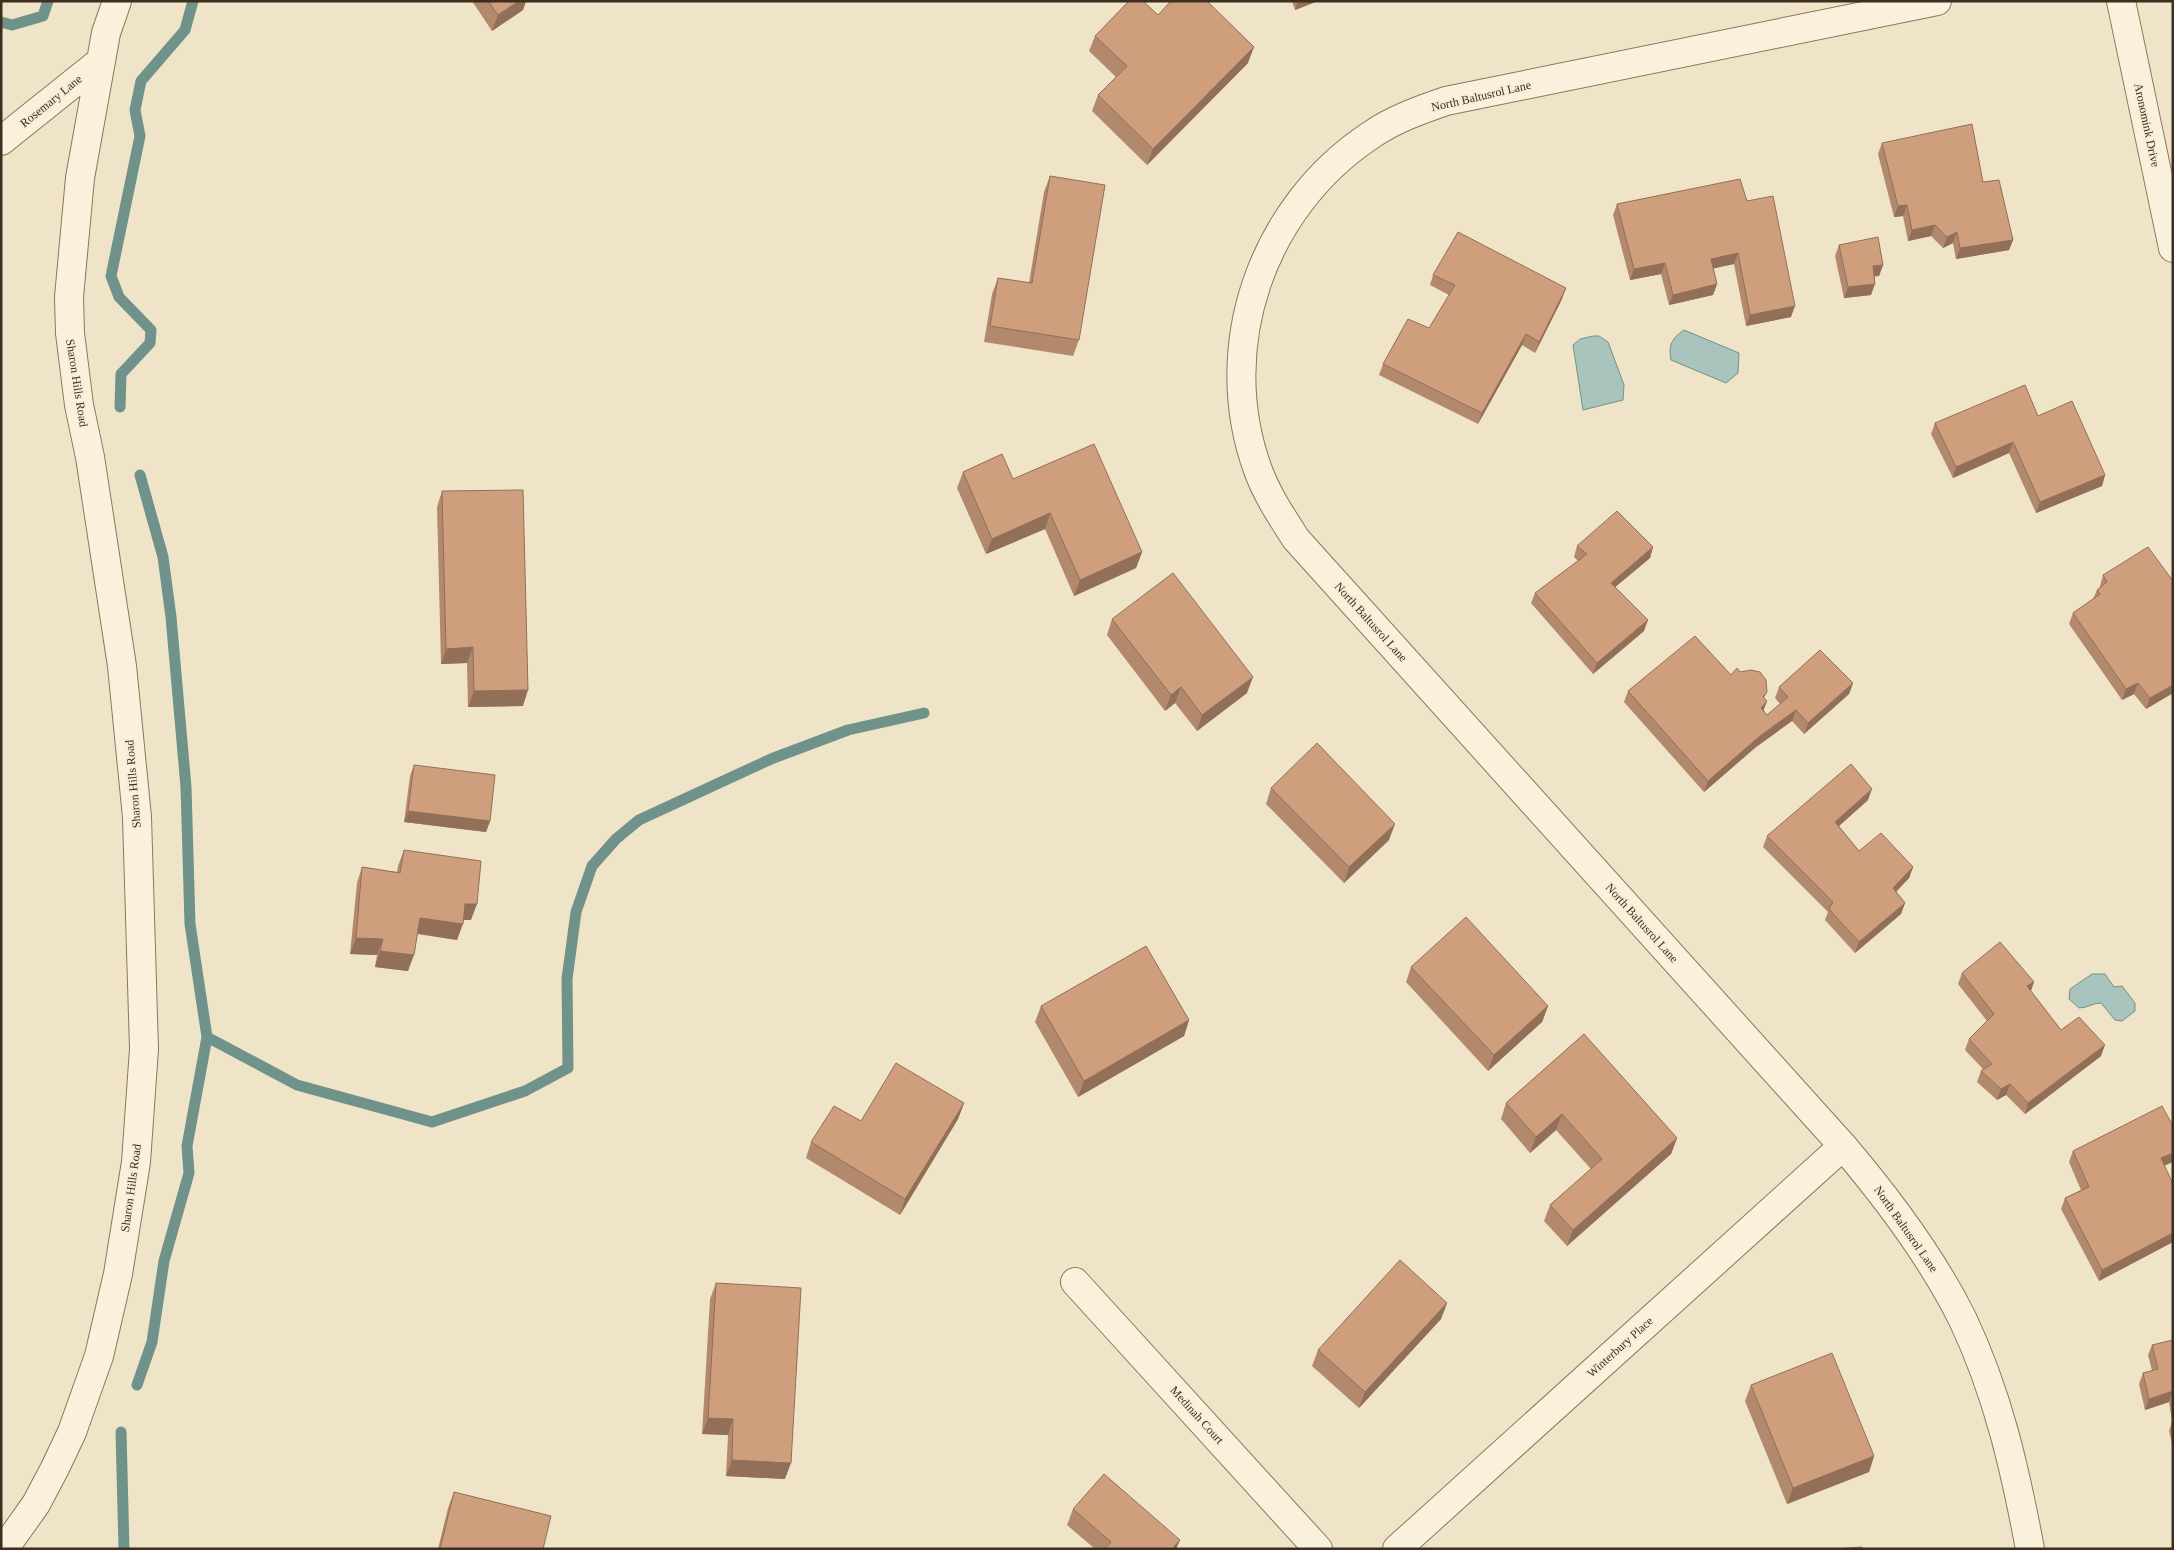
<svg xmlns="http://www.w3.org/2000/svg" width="2174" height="1550" font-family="Georgia,serif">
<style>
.water{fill:#a9c4bc;stroke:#6f938a}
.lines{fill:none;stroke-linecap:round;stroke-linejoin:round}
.stream{stroke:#6f938a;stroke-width:11}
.minor-casing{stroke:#8d765c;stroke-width:30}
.minor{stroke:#faf1dc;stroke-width:28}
.wall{fill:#b2896c}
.shaded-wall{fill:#916f58}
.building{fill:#cf9f7d;stroke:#916f58}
.labels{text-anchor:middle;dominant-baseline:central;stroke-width:4;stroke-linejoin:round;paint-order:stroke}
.street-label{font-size:12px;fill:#3d2e20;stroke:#f7eed8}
</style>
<rect width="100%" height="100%" fill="#f0e4c8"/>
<!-- water -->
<path class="water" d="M1684 330 1739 353 1738 373 1726 383 1671 360C1668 345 1672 338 1684 330Z
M1593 336H1599L1608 342 1624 385 1623 400 1583 410 1573 345 1580 339Z
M2092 974H2105L2114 987 2122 986 2135 1003V1011L2122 1021 2115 1020 2101 1003C2092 1003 2088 1008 2079 1008L2069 999 2070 989Z"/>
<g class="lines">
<!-- stream -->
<path class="stream" d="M1 22 12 25 43 16 48 1
M120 407 121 374 150 343 151 330 119 297 111 276 140 136 135 110 141 81 185 30 193 1
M207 1037 297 1085 432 1122 525 1091 568 1068 567 979 576 912 592 866 616 839 639 820 771 759 848 730 924 713
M137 1385 152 1342 164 1261 189 1173 187 1146 207 1037 190 924 186 787 171 617 163 557 140 475
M121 1432 124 1549"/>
<defs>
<path id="minor" d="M1937 1 1446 101C1420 110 1394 119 1371 135 1262 207 1213 347 1258 470 1267 495 1282 517 1296 539L1843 1146C1888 1199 1932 1257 1963 1320 1998 1394 2015 1469 2030 1549
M2121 1 2173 248
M1 141 101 61
M1075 1282 1318 1549
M4 1549 36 1504 55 1468 72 1432 99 1356 118 1274 136 1162 144 1049 137 817 122 666 90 457 79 405 70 333 69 297 80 178 106 33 117 1
M1397 1549 1843 1146"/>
</defs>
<!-- minor casing -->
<use href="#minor" class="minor-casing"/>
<!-- minor -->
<use href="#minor" class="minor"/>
</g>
<!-- wall -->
<path class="wall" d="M472 1H526L523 10 492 31Z
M1292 1H1318L1295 10Z
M1095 36 1248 63 1147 165 1092 111 1098 95 1116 77 1089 51Z
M1882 143 1983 182 2013 240 2009 250 1956 259 1953 243 1943 248 1931 236 1908 241 1903 216 1894 217 1878 154Z
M1050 176 1079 340 1073 356 984 342 992 294 998 278 1029 283 1044 192Z
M1747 201 1791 317 1746 326 1734 264 1713 268 1717 284 1713 295 1669 305 1661 274 1630 280 1613 215 1617 204Z
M1839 245 1883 265 1879 276H1874L1871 295 1844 298 1835 256Z
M1433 275 1562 299 1535 353 1522 345 1478 424 1379 375 1383 364 1429 328 1449 295 1430 285Z
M2038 416 2105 475 2102 486 2036 513 2009 453 1953 478 1931 434 1935 423Z
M963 472 1013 479 1142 552 1136 568 1074 596 1045 529 986 554 957 488Z
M442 491 523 706 468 707 467 663 441 664 437 507Z
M1577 546 1653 547 1650 558 1615 587 1644 631 1593 674 1531 603 1535 593 1578 561 1574 557Z
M2103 575 2173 581V693L2146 709 2134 694 2122 700 2069 624 2073 613 2093 599 2097 590 2100 587V586Z
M1112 619 1247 693 1197 731 1175 703 1165 711 1107 635Z
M1740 672 1767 692 1764 698V711L1767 715 1780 704 1775 698 1779 687 1853 683 1849 694 1804 734 1792 721 1756 747 1704 792 1624 702 1628 691 1731 675Z
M414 765 490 821 486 832 404 822 410 776Z
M1271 788 1389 840 1344 883 1266 804Z
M1868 800 1839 826 1859 851 1913 867 1909 878 1896 892 1905 903 1901 914 1855 953 1825 920 1828 912 1763 847 1767 836Z
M404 850 471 920H463L457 940 417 934 408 971 375 967 377 955 350 954 357 883 362 867 397 872 398 866Z
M1411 967 1548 1006 1542 1022 1488 1071 1406 982Z
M1962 973 2034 982 2031 991 2061 1030 2101 1056 2025 1114 2006 1095 1997 1100 1977 1082 1981 1071 1983 1069 1965 1050 1969 1039 1987 1021 1958 984Z
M1041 1006 1189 1020 1184 1036 1078 1097 1035 1022Z
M1584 1034 1677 1138 1671 1154 1567 1246 1544 1221 1550 1205 1591 1169 1556 1130 1530 1153 1501 1119 1506 1103Z
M964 1103 958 1119 900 1215 806 1158 811 1142 861 1121Z
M2073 1151 2164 1166 2173 1184V1242L2099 1281 2061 1209 2065 1198 2081 1190 2069 1162Z
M716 1283 785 1479 726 1476 728 1435 702 1434 710 1299Z
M1447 1303 1441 1319 1359 1408 1312 1366 1318 1350Z
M2173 1340V1447L2169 1431 2172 1421 2169 1402 2145 1410 2139 1384 2143 1373 2152 1371 2148 1355 2152 1345Z
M1751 1385 1874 1456 1869 1472 1787 1504 1745 1401Z
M454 1492 543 1549H438L448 1508Z
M1073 1509 1180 1540 1176 1549H1095L1067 1525Z"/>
<!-- shaded-wall -->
<path class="shaded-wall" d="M519 1H526L523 10 492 31 498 15Z
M1298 1H1318L1295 10Z
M1254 47 1248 63 1147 165 1153 149Z
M1907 205 1903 216 1894 217 1898 206Z
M1935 225 1931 236 1908 241 1912 230Z
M1957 232 1953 243 1943 248 1947 237Z
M2013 240 2009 250 1956 259 1960 248Z
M1738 253 1734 264 1707 270 1711 259Z
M1665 263 1661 274 1630 280 1634 269Z
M1883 265 1879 276 1869 277 1873 266Z
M1717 284 1713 295 1669 305 1673 295Z
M1875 284 1871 295 1844 298 1848 287Z
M1566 288 1562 299 1535 353 1539 342Z
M1795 306 1791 317 1746 326 1750 315Z
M1526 334 1522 345 1478 424 1482 413Z
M2013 442 2009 453 1953 478 1956 467Z
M2105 475 2102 486 2036 513 2040 502Z
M1050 513 1045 529 986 554 992 539Z
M1653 547 1650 558 1607 594 1611 583Z
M1142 552 1136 568 1074 596 1080 580Z
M1648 620 1644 631 1593 674 1597 663Z
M473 647 467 663 441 664 446 649Z
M1253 677 1247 693 1197 731 1202 715Z
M1853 683 1849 694 1804 734 1808 723Z
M2138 683 2134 694 2122 700 2126 689Z
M2173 685V693L2146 709 2150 698Z
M1181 687 1175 703 1165 711 1171 695Z
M528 690 523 706 468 707 474 691Z
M1767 701 1763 712 1761 708Z
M1796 710 1792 721 1756 747 1704 792 1708 781 1760 736Z
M1872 789 1868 800 1831 833 1835 822Z
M408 811 490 821 486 832 404 822Z
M1395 824 1389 840 1344 883 1349 867Z
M1913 867 1909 878 1889 899 1893 888Z
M1905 903 1901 914 1855 953 1859 942Z
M465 904H477L471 920H459Z
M420 918 463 924 457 940 414 933Z
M356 938 383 939 377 955 350 954Z
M380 951 414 955 408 971 375 967Z
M2034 982 2030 993 2027 986Z
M1548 1006 1542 1022 1488 1071 1494 1055Z
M1189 1020 1184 1036 1078 1097 1084 1081Z
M2105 1045 2101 1056 2025 1114 2028 1103Z
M2010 1084 2006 1095 1997 1100 2001 1089Z
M964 1103 958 1119 900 1215 905 1199Z
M1562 1114 1556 1130 1530 1153 1536 1137Z
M1677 1138 1671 1154 1567 1246 1573 1230Z
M2173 1153V1162L2157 1169 2161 1158Z
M2173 1233V1242L2099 1281 2102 1270Z
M1447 1303 1441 1319 1359 1408 1365 1392Z
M2173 1391 2169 1402 2145 1410 2149 1399Z
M708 1418 733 1419 728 1435 702 1434Z
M1874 1456 1869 1472 1787 1504 1793 1488Z
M732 1460 791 1463 785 1479 726 1476Z
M1180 1540 1176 1549H1172Z"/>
<!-- building -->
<path class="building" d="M488 1H519L498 15Z
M1129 1H1143L1158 15 1171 1H1207L1254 47 1153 149 1098 95 1127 66 1095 36Z
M1972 124 1983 182 1999 180 2013 240 1960 248 1957 232 1947 237 1935 225 1912 230 1907 205 1898 206 1882 143Z
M1050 176 1105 185 1079 340 990 326 998 278 1032 283Z
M1740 179 1747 201 1773 196 1795 306 1750 315 1738 253 1711 259 1717 284 1673 295 1665 263 1634 269 1617 204Z
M1458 232 1566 288 1539 342 1526 334 1482 413 1383 364 1408 319 1429 328 1455 285 1433 275Z
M1878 237 1883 265 1873 266 1875 284 1848 287 1839 245Z
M2025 385 2038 416 2072 401 2105 475 2040 502 2013 442 1956 467 1935 423Z
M1094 444 1142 552 1080 580 1050 513 992 539 963 472 1002 454 1013 479Z
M523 490 528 690 474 691 473 647 446 649 442 491Z
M1617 511 1653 547 1611 583 1648 620 1597 663 1535 593 1587 554 1577 546Z
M2148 547 2173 581V685L2150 698 2138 683 2126 689 2073 613 2100 594 2097 590 2107 582 2103 575Z
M1173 573 1253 677 1202 715 1181 687 1171 695 1112 619Z
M1695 636 1731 675 1737 668 1740 672 1751 670 1760 672 1766 680 1767 692 1763 697 1767 701 1761 708 1767 715 1788 697 1779 687 1820 650 1853 683 1808 723 1796 710 1760 736 1708 781 1628 691Z
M1317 743 1395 824 1349 867 1271 788Z
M1851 764 1872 789 1835 822 1859 851 1881 833 1913 867 1893 888 1905 903 1859 942 1829 909 1833 902 1767 836Z
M414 765 495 775 490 821 408 811Z
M404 850 481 861 477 904H465L463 924 420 918 414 955 380 951 383 939 356 938 362 867 400 873Z
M1466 917 1548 1006 1494 1055 1411 967Z
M2000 942 2034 982 2027 986 2061 1030 2079 1017 2105 1045 2028 1103 2010 1084 2001 1089 1981 1071 1992 1064 1969 1039 1994 1014 1962 973Z
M1146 946 1189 1020 1084 1081 1041 1006Z
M1584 1034 1677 1138 1573 1230 1550 1205 1602 1159 1562 1114 1536 1137 1506 1103Z
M896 1063 964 1103 905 1199 811 1142 834 1106 861 1121Z
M2162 1106 2173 1126V1153L2161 1158 2173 1184V1233L2102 1270 2065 1198 2089 1187 2073 1151Z
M1400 1260 1447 1303 1365 1392 1318 1350Z
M716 1283 801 1288 791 1463 732 1460 733 1419 708 1418Z
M2173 1340V1392V1391L2149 1399 2143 1373 2158 1369 2152 1345Z
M1832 1353 1874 1456 1793 1488 1751 1385Z
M1104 1474 1180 1540 1172 1549H1105L1111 1542 1073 1509Z
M454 1492 551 1516 543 1549H440Z
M1862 1547V1549H1836Z"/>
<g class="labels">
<!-- street labels -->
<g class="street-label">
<text transform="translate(1481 96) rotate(-13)">North Baltusrol Lane</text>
<text transform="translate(51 101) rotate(-39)">Rosemary Lane</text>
<text transform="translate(2147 125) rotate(78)">Aronomink Drive</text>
<text transform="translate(77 383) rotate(81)">Sharon Hills Road</text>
<text transform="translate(1371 622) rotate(48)">North Baltusrol Lane</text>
<text transform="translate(133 784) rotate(-95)">Sharon Hills Road</text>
<text transform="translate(1642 923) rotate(48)">North Baltusrol Lane</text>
<text transform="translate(131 1188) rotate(-82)">Sharon Hills Road</text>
<text transform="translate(1906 1229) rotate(55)">North Baltusrol Lane</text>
<text transform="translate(1620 1347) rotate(-42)">Winterbury Place</text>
<text transform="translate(1197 1415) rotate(48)">Medinah Court</text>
</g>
</g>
<!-- border -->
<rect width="2174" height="1550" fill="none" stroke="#3d2e20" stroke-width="5"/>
</svg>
